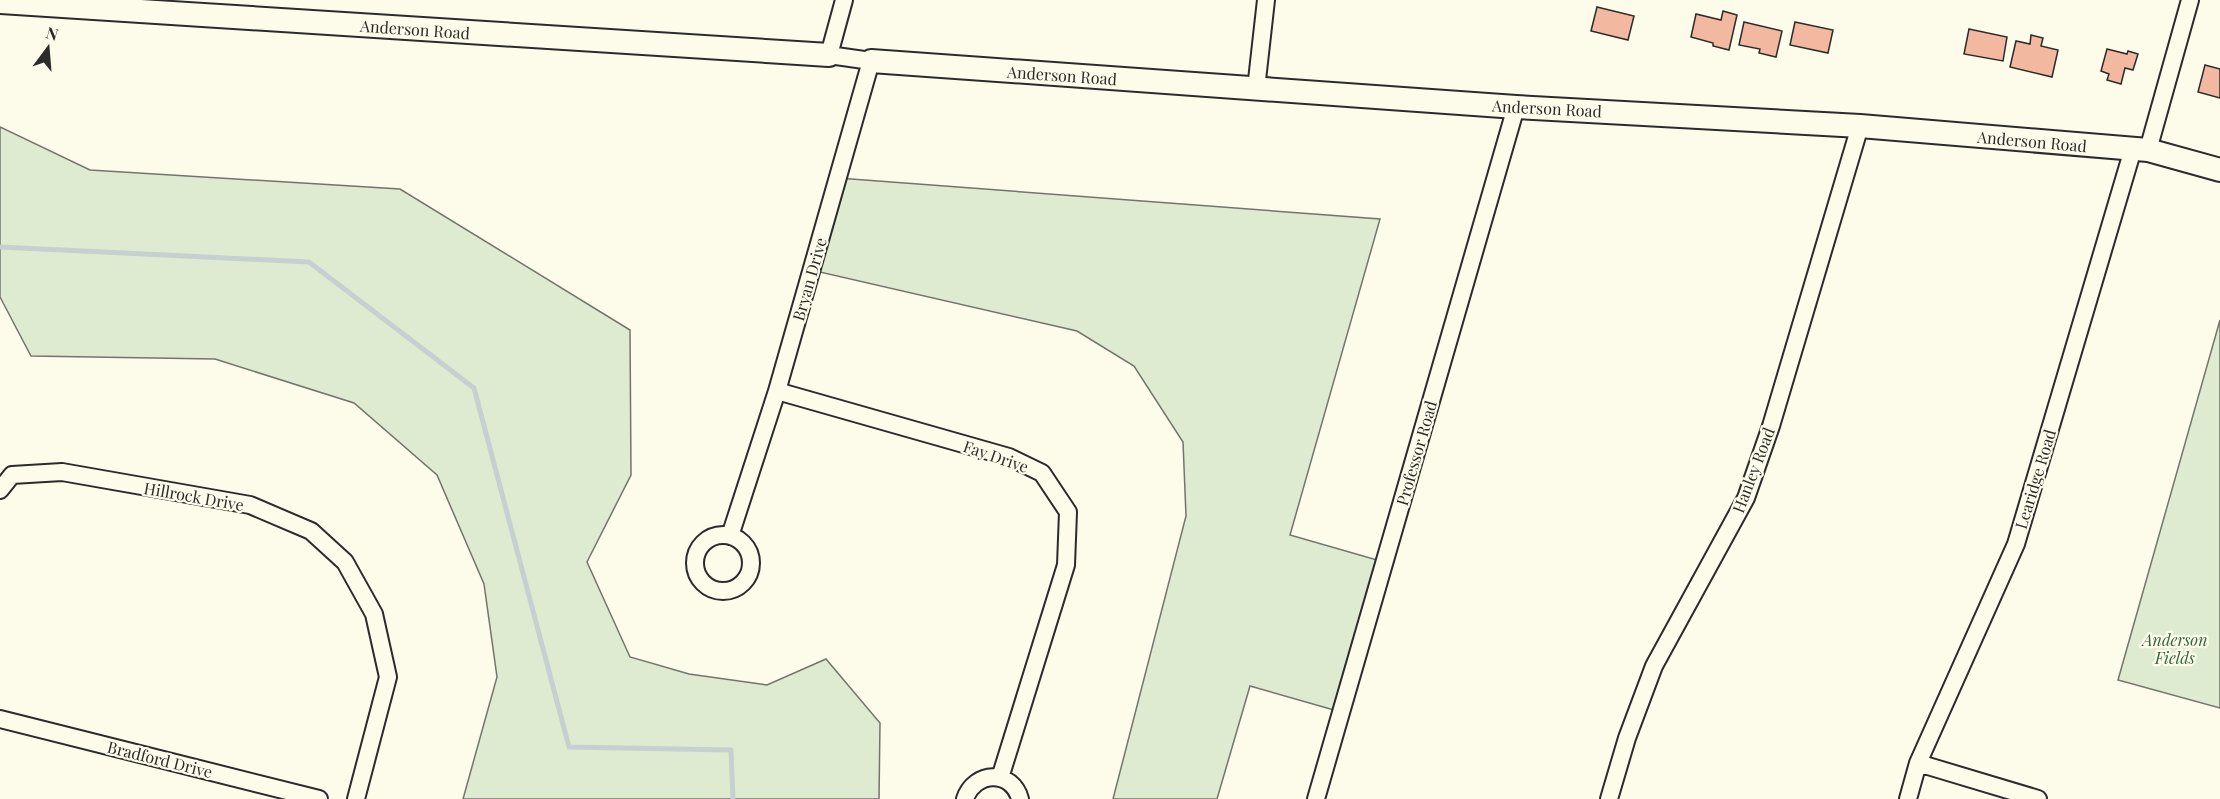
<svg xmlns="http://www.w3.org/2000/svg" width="2220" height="799" font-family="'Playfair Display',serif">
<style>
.green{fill:#deebd1;stroke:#74746e;stroke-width:1.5}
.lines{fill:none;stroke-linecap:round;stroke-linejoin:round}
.stream{stroke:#c7d0d0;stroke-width:5}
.building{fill:#f2b8a0;stroke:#2b2b2b;stroke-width:1.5}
.street-casing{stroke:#2b2b2b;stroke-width:20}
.secondary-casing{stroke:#2b2b2b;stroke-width:26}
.street{stroke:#fdfbea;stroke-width:16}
.secondary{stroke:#fdfbea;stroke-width:22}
.labels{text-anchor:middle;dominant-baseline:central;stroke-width:4.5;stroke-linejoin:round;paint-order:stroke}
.street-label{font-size:16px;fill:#2b2b2b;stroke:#fdfbea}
.park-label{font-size:16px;font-style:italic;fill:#34623c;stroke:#fdfbea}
</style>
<rect width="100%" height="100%" fill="#fdfbea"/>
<!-- green -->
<path class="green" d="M0 127 90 170 400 189 630 330 631 475 587 562 630 657 689 674 767 685 826 659 880 723 879 799H463L497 677 484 584 437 475 354 403 215 359 31 356 0 297Z
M838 178 1380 219 1290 535 1384 562 1341 712 1250 686 1217 799H1113L1186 516 1183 442 1134 366 1077 331 811 270Z
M2220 320V708L2118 680Z"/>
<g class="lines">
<!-- stream -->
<path class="stream" d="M0 247 309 262 474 388 569 747 731 750 733 799"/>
</g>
<!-- building -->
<path class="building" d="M1597 7 1634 16 1628 40 1591 31Z
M1723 11 1737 15 1729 50 1713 46V43L1691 37 1696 14 1721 20Z
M1744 22 1782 31 1776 57 1759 53 1760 49 1739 45Z
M1795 22 1833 30 1828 53 1790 45Z
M1969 29 2007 37 2003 61 1964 54Z
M2031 35 2043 38 2041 46 2058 50 2052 77 2010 67 2016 41 2030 44Z
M2107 49 2127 54 2128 51 2138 54 2133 70 2125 68 2121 84 2107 80 2109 74 2101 71Z
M2205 65 2220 69V98L2198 92Z"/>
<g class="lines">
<defs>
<path id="street" d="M1256 89 1266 0
M2148 150 2190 0
M777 391 1009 457 1042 473 1068 512 1066 565 1000 778
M0 490 12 475 62 472 250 505 311 531 345 562 374 614 388 677 356 799
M695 563a28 28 0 1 1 56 0a28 28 0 1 1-56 0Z
M730 536 777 391 871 61 829 55 844 0
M0 719 319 799
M1918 763 2038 799
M965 799C974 771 1012 769 1020 799
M1316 799 1516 107
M1609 799 1627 738 1654 666 1746 498 1771 426 1860 126
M1908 799 1918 763 2016 544 2133 149"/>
<path id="secondary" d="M0 2 829 55
M871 61 1516 107 1860 126 2148 150 2220 170"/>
</defs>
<!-- street casing -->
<use href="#street" class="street-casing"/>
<!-- secondary casing -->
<use href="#secondary" class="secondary-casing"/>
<!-- street -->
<use href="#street" class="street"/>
<!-- secondary -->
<use href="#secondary" class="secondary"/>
</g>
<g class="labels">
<!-- street labels -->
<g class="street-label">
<text transform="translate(415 29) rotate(4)">Anderson Road</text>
<text transform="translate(1062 75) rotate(4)">Anderson Road</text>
<text transform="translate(1547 108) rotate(3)">Anderson Road</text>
<text transform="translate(2032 141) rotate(5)">Anderson Road</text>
<text transform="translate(809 279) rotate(-74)">Bryan Drive</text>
<text transform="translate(1416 453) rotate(-74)">Professor Road</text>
<text transform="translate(996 456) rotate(19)">Fay Drive</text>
<text transform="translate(1753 470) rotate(-69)">Hanley Road</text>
<text transform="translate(2035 479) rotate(-73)">Learidge Road</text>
<text transform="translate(194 496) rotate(10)">Hillrock Drive</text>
<text transform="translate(160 759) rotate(14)">Bradford Drive</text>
</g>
<!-- park labels -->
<g class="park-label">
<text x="2175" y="639">Anderson<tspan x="2175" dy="18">Fields</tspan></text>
</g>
</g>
<!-- north arrow -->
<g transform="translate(48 48) rotate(16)" stroke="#fdfbea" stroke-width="4.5" paint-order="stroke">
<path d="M0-4.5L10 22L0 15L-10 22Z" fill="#2b2b2b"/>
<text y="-9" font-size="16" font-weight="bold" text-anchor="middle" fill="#2b2b2b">N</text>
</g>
</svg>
